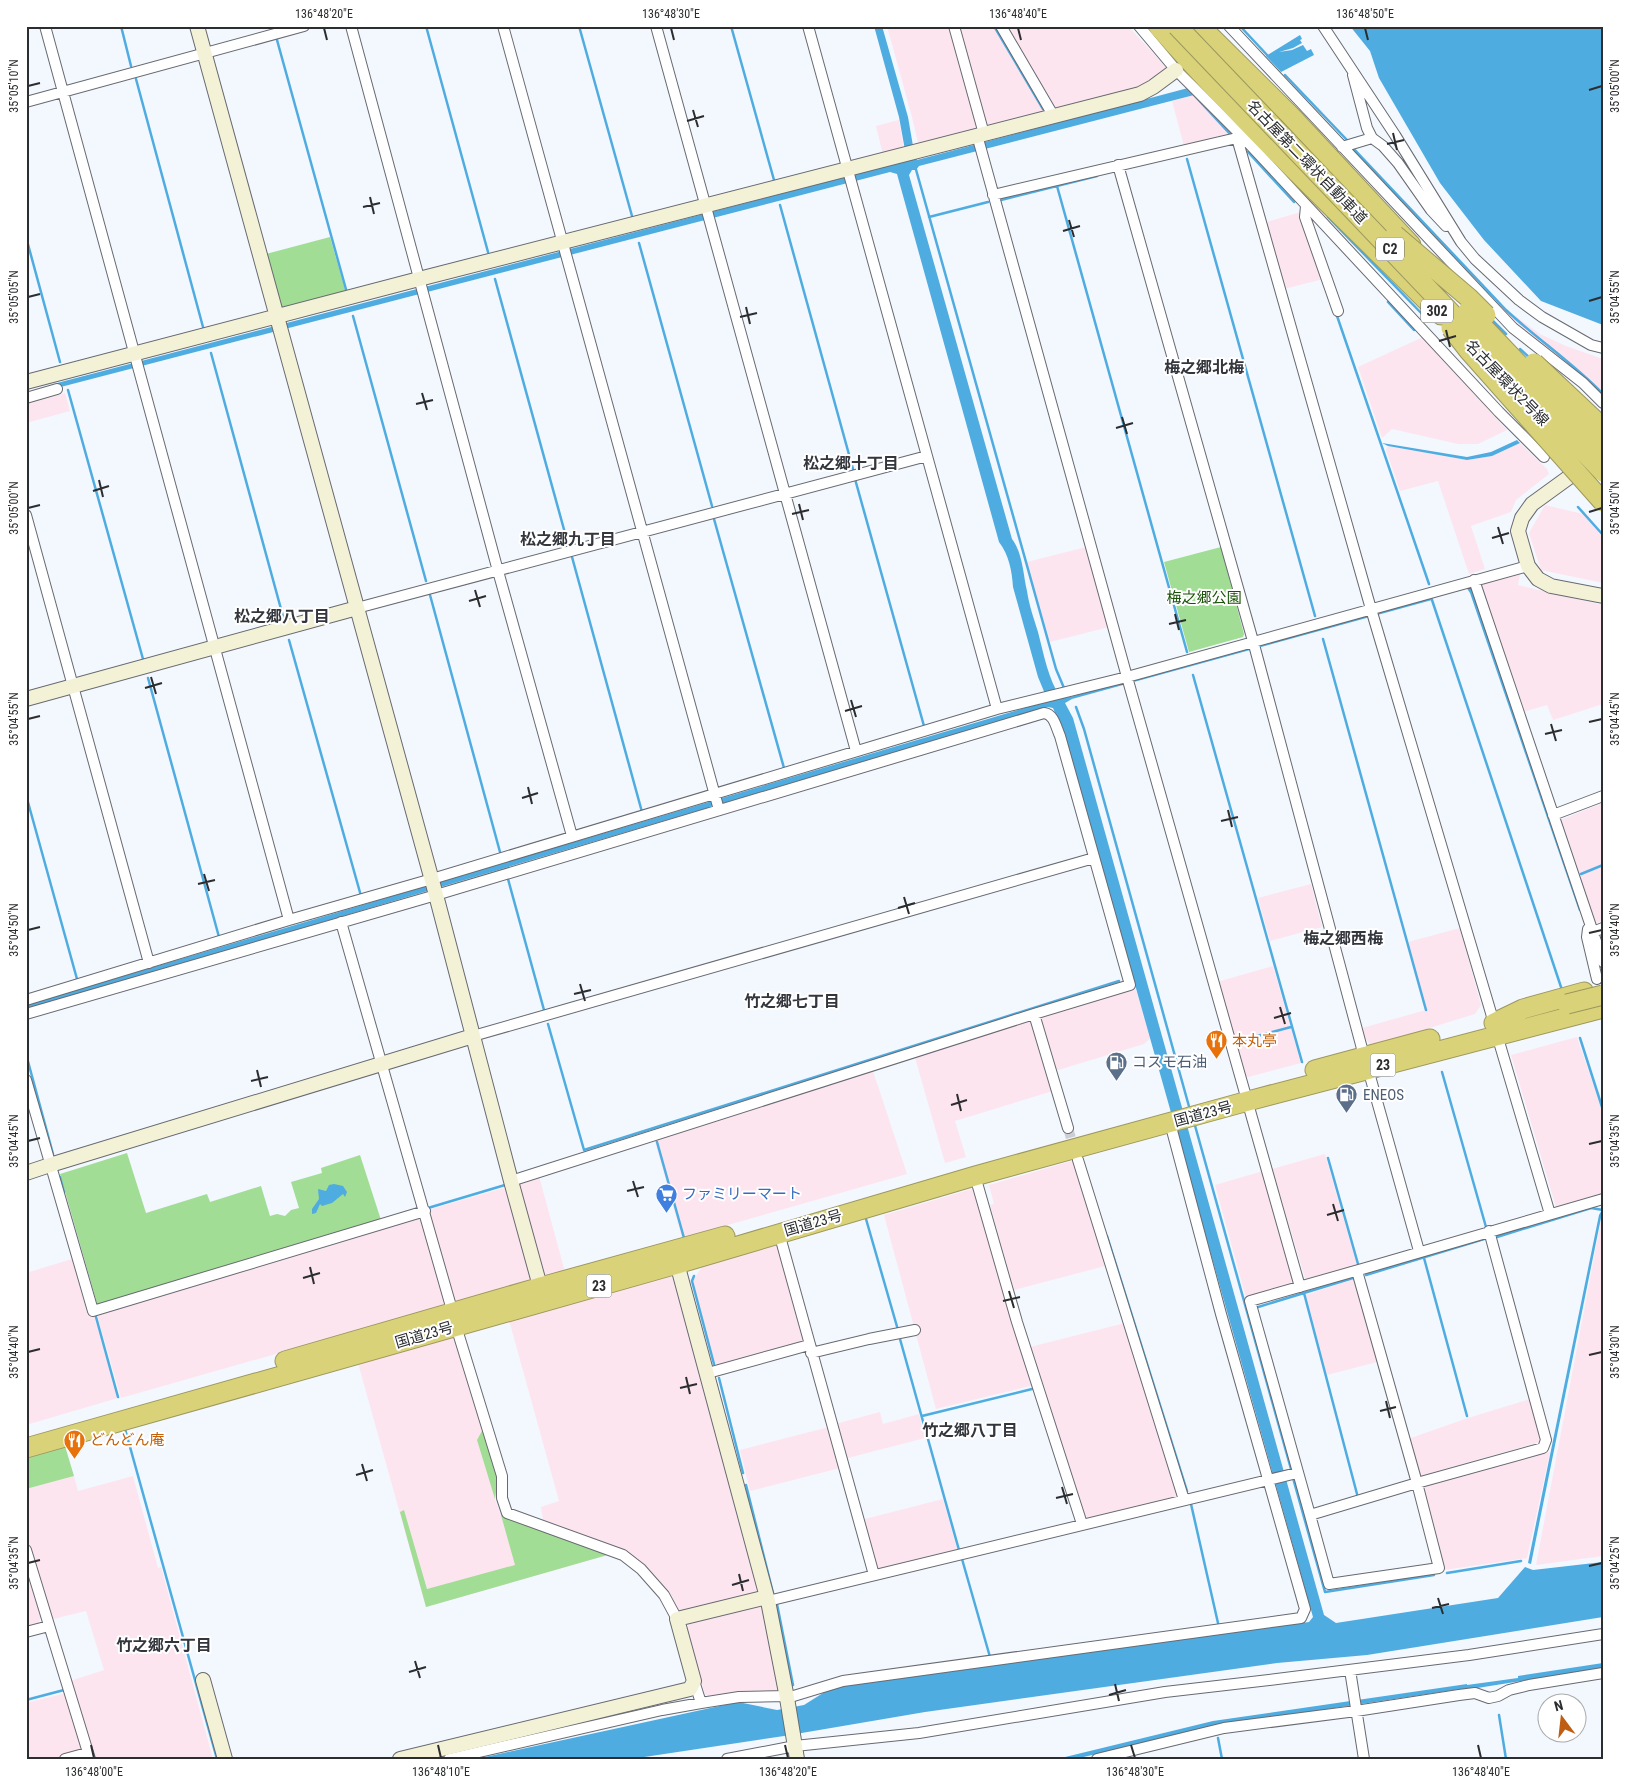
<svg xmlns="http://www.w3.org/2000/svg" width="1629" height="1785" font-family="'Roboto Condensed','Noto Sans JP',sans-serif">
<style>
.industrial{fill:#fde5f0}
.green{fill:#a1dd94}
.water{fill:#4eace1}
.lines{fill:none;stroke-linecap:round;stroke-linejoin:round}
.stream{stroke:#4eace1;stroke-width:2.5}
.street-tunnel{stroke:#cbcfd5;stroke-width:10;stroke-dasharray:10 5;stroke-linecap:butt}
.street-casing{stroke:#676a71;stroke-width:12}
.secondary-casing{stroke:#676a71;stroke-width:16}
.highway-casing{stroke:#9c985e;stroke-width:21}
.street{stroke:#fff;stroke-width:10}
.secondary{stroke:#f4f2d6;stroke-width:14}
.highway{stroke:#d9d278;stroke-width:19}
.highway-bridge-casing{stroke:#9c985e;stroke-width:21;stroke-linecap:butt}
.highway-bridge{stroke:#d9d278;stroke-width:19}
.ticks{fill:none;stroke:#2b2d2f;stroke-width:2}
.labels{text-anchor:middle;dominant-baseline:central;stroke-width:4;stroke-linejoin:round;paint-order:stroke}
.shield{fill:#fff;stroke:#6b6c6d;stroke-width:1}
.shield-label{font-size:14px;font-weight:bold;fill:#2b2d2f}
.street-label{font-size:15px;fill:#2b2d2f;stroke:#fff}
.park-label{font-size:15px;fill:#195208;stroke:#fff}
.food-label{font-size:15px;fill:#c56008;stroke:#fff;text-anchor:start}
.service-label{font-size:15px;fill:#4e5e75;stroke:#fff;text-anchor:start}
.shop-label{font-size:15px;fill:#366cbe;stroke:#fff;text-anchor:start}
.neighbourhood-label{font-size:16px;font-weight:bold;fill:#33363c;stroke:#fff}
.neatline{fill:none;stroke:#2b2d2f;stroke-width:2}
.ticks-label{font-size:12px;text-anchor:middle;fill:#2b2d2f}
</style>
<rect width="100%" height="100%" fill="#f3f7fe"/>
<!-- industrial -->
<path class="industrial" d="M887 26H949L978 124 977 129 918 143 912 117Z
M957 26H996L1045 109 1043 112 988 126 983 122Z
M1004 26H1128L1167 68 1139 87 1056 108 1052 106Z
M1197 94 1232 131 1233 134 1184 146 1172 101Z
M899 120 904 149 883 155 876 126Z
M1301 212 1323 279 1284 289 1267 222Z
M1510 312 1540 334 1566 346 1603 359V396L1585 378 1507 316Z
M1423 337 1507 430 1478 444H1458L1392 429 1382 438 1358 367Z
M65 393 70 411 26 423V403Z
M1520 443 1547 469 1549 474 1516 500 1511 512 1471 526 1485 569 1469 574 1438 481 1400 491 1386 450 1388 446 1467 460 1492 456Z
M1545 505 1583 514 1603 538V583L1541 570 1529 533Z
M1086 547 1109 627 1050 642 1027 562Z
M1520 574 1518 585 1603 605V704L1553 720 1547 705 1523 712 1479 585Z
M1603 803V921L1596 923 1560 820Z
M1311 884 1322 927 1270 941 1258 898Z
M1460 928 1481 1005 1475 1014 1371 1046 1365 1038 1362 1028 1426 1010 1408 942Z
M1273 966 1301 1063 1248 1077 1245 1076 1217 982Z
M1135 987 1151 1038 1144 1044 1055 1071 1040 1018Z
M1030 1018 1053 1091 955 1121 966 1157 945 1163 914 1054Z
M1577 1037 1603 1113V1193L1556 1207 1511 1055Z
M872 1068 907 1174 682 1238 654 1138Z
M1325 1154 1357 1265 1307 1280 1305 1278 1272 1169Z
M1075 1160 1105 1266 1014 1290 990 1205 994 1204 989 1185Z
M1263 1171 1292 1280 1290 1285 1246 1298 1215 1185Z
M539 1176 565 1272 549 1277 543 1273 518 1183Z
M507 1187 531 1276 526 1283 455 1303 428 1210Z
M975 1188 1034 1385 936 1409 884 1215Z
M423 1215 448 1305 121 1398 97 1315Z
M1602 1215 1603 1556 1536 1565Z
M777 1245 804 1340 803 1343 716 1366 693 1281 703 1265Z
M72 1259 88 1316 94 1315 118 1398 26 1425V1273Z
M662 1275 670 1276 678 1284 759 1589 756 1595 684 1614 677 1610 671 1597 650 1571 622 1549 543 1520 541 1507 559 1501 509 1320Z
M1354 1279 1377 1362 1327 1375 1306 1295Z
M1125 1323 1179 1498 1089 1519 1084 1516 1030 1347Z
M456 1336 498 1478 495 1499 501 1515 611 1554 426 1607 358 1363Z
M1530 1399 1540 1442 1420 1476 1408 1439 1465 1419Z
M880 1412 883 1424 919 1414 925 1438 844 1459 835 1424Z
M829 1427 840 1468 750 1491 740 1450Z
M1550 1452 1527 1558 1444 1570 1424 1488 1426 1484Z
M74 1476 78 1491 133 1476 158 1568 161 1567 213 1759H95L70 1681 104 1670 86 1611 53 1619 50 1618 26 1536V1489Z
M943 1499 958 1552 876 1571 861 1520Z
M26 1572 41 1617 37 1626 26 1628Z
M762 1605 765 1607 781 1686 775 1691 713 1697 705 1695 686 1629 689 1624Z
M66 1693 83 1747 81 1751 52 1759H26V1703Z"/>
<!-- green -->
<path class="green" d="M330 237 346 293 285 309 280 306 266 254Z
M1221 547 1244 634 1243 637 1189 652 1164 562Z
M127 1153 146 1213 207 1194 210 1202 261 1186 270 1216 277 1214 285 1216 291 1210 299 1208 291 1182 322 1173 321 1168 360 1155 381 1220 98 1307 60 1174Z
M483 1429 498 1478 495 1499 477 1440Z
M65 1446 74 1476 26 1489V1457Z
M404 1510 427 1589 515 1565 501 1515 611 1554 426 1607 400 1512Z"/>
<!-- water -->
<path class="water" d="M874 26H882L908 117 913 146 917 160 1188 88 1194 95 919 166 916 170H912L909 175 1012 539C1023 554 1023 574 1027 591 1029 605 1034 619 1038 632 1044 655 1048 679 1061 698L1070 697 1431 597 1432 600 1072 699 1065 703 1073 718 1324 1615 1336 1623 1498 1598 1525 1567 1533 1570 1603 1562V1617L1367 1655 1277 1663 925 1712 784 1736 631 1759H476L738 1702 777 1710 804 1705 831 1688 1309 1622 1313 1617 1065 736 1053 708 1048 707 26 1010V1005L1048 701 1038 677 1013 587C1012 571 1009 555 999 542L897 174 890 172 26 396 56 385 57 383 907 161 899 117Z
M1350 26H1603V325L1541 301 1484 240 1440 183 1379 78 1370 51Z
M1300 35 1302 39 1300 40 1302 43 1293 48 1279 52 1292 50 1303 45 1307 51 1311 49 1314 55 1281 72 1266 56Z
M1517 440 1520 443 1492 456 1467 460 1388 446 1382 443 1467 457 1491 452Z
M1471 585 1582 910 1579 911 1470 593 1466 587Z
M334 1184 343 1186 347 1192 345 1197 343 1194 332 1203 322 1206 320 1204 316 1213 312 1214V1209L319 1199 318 1189 326 1191 329 1185Z
M1603 1208 1531 1564 1528 1563 1599 1215Z
M1603 1663V1668L1471 1689H1461L1216 1726 1075 1759H1057L1213 1721 1467 1684V1685L1518 1678V1676Z"/>
<g class="lines">
<!-- stream -->
<path class="stream" d="M121 26 131 66
M273 26V27
M426 26 488 252
M579 26 632 216
M731 26 774 180
M994 26 1043 109
M1240 26 1268 56
M277 40 347 293
M1285 75 1347 140
M136 79 203 327
M1194 95 1230 134
M1353 148 1506 310C1537 339 1573 363 1603 394
M1248 152 1294 202
M1187 159 1315 616
M915 166 1056 669 1064 688
M1057 186 1187 652
M1001 200 1097 176
M780 205 853 469
M929 217 988 202
M1328 217 1426 318
M26 237 60 362
M639 243 712 506
M495 279 568 544
M1388 302 1414 330
M1336 313 1429 584
M353 316 426 581
M1492 320 1506 334
M1520 349 1530 358
M211 353 284 620
M68 390 143 659
M855 479 924 726
M1578 507 1603 535
M714 519 784 768
M572 557 642 812
M430 595 500 852
M1431 597 1561 987
M1323 639 1426 1010
M289 640 361 896
M1193 675 1302 1062
M148 678 219 937
M1076 707 1084 729 1190 1110
M26 795 77 979
M1581 874 1603 865
M508 879 544 1010
M548 1024 584 1150 1119 981
M1580 1038 1603 1110
M1235 1042 1291 1027
M26 1054 53 1154
M1442 1072 1486 1227
M1194 1122 1291 1469
M657 1142 684 1238
M1328 1158 1358 1264
M60 1177 64 1192
M428 1208 505 1185
M866 1219 898 1330
M1107 1236 1187 1491
M1497 1237 1591 1208 1603 1210
M1424 1258 1467 1416
M1366 1275 1484 1239
M694 1276 692 1281 714 1364
M1304 1293 1357 1494
M1255 1308 1353 1278
M96 1317 118 1397
M900 1339 959 1550
M719 1378 743 1473
M922 1416 1032 1389
M125 1429 217 1759
M1293 1478 1325 1592 1434 1575
M746 1485 773 1593
M1191 1504 1218 1623
M962 1559 990 1657
M1447 1573 1521 1561
M777 1604 793 1685
M26 1700 64 1690
M1499 1715 1506 1759
M1218 1738 1222 1759"/>
<!-- street-tunnel -->
<path class="street-tunnel" d="M1068 1128 1075 1152"/>
<defs>
<path id="street" d="M45 26 289 920
M351 26 498 571 572 836
M503 26 719 810
M656 26 856 751
M808 26 997 709
M954 26 984 134
M1001 26 1053 115
M1139 26 1176 70 1242 136 1499 412 1544 457
M1229 26 1513 328 1583 383 1603 403
M1323 26 1395 135 1461 242 1475 259 1519 300 1542 317 1591 345 1603 348
M1353 75 1367 128 1372 138 1383 146 1398 163 1431 210 1446 226
M26 102 304 26
M977 135 1127 677 1300 1287
M1237 138 1371 609 1494 1023
M1342 147 1372 138
M1118 165 1253 641 1364 1056
M993 195 1241 137
M1306 206 1305 217 1338 311
M26 398 57 389
M26 515 149 963
M1474 580 1603 962
M357 608 927 456
M1553 815 1603 796
M341 922 450 1303
M1588 929 1587 937 1597 979
M1593 932 1603 928
M26 1000 289 920 432 879 997 709 1127 677 1528 566
M26 1014 436 895 1044 713C1054 714 1056 727 1060 736L1130 985 1034 1014 511 1181
M1034 1014 1068 1128
M1497 1035 1550 1214
M473 1036 1094 858
M1368 1069 1419 1251
M26 1080 93 1311 425 1211
M1078 1160 1184 1500
M975 1176 1017 1322 1082 1524
M1489 1231 1546 1440 1543 1448 1417 1483 1310 1515 1250 1301C1368 1268 1485 1233 1603 1199
M779 1233 874 1575
M459 1336 502 1476V1498L507 1513 623 1555 641 1569 664 1595 677 1619
M811 1353 869 1339 915 1330
M708 1373 809 1345
M1310 1515 1329 1584 1439 1568 1417 1483 1357 1271
M26 1550 90 1759
M768 1601 1297 1473
M26 1632 49 1626
M1350 1670 1364 1759
M694 1681 701 1703 739 1697 787 1696
M787 1698 843 1681 1301 1618 1305 1609 1221 1314 1170 1123
M65 1759 87 1753
M449 1759 662 1710 701 1703
M727 1759 795 1746 919 1733 1165 1692 1269 1680 1469 1655 1603 1634
M1097 1759 1224 1728 1356 1711 1459 1695 1475 1693 1489 1698 1498 1696 1509 1690 1529 1685 1603 1673"/>
<path id="secondary" d="M197 26 436 895 511 1181 543 1297
M26 382 419 279 1140 94 1153 87 1176 70
M1583 467 1532 504 1522 518 1518 531 1528 566 1538 579 1551 586 1603 596
M26 699 357 608
M26 1173 50 1165 473 1036
M675 1256 768 1601 787 1698 797 1759
M203 1680 225 1759
M400 1759 690 1689 694 1681 677 1619 767 1597"/>
<path id="highway" d="M1158 26C1247 127 1346 220 1441 315
M1200 26 1290 115 1411 245
M1494 1023 1523 1009 1584 992
M1315 1070 1430 1039
M285 1361 541 1287 725 1236
M26 1448 677 1264 975 1176 1248 1101 1603 1008"/>
</defs>
<!-- street casing -->
<use href="#street" class="street-casing"/>
<!-- secondary casing -->
<use href="#secondary" class="secondary-casing"/>
<!-- highway casing -->
<use href="#highway" class="highway-casing"/>
<!-- street -->
<use href="#street" class="street"/>
<!-- secondary -->
<use href="#secondary" class="secondary"/>
<!-- highway -->
<use href="#highway" class="highway"/>
<defs>
<path id="highway-bridge" d="M1177 26 1603 472
M1395 235 1469 298 1486 315
M1468 311 1603 453
M1451 328 1469 351 1603 502
M1534 363 1603 428
M1567 1004 1603 995"/>
</defs>
<!-- highway-bridge casing -->
<use href="#highway-bridge" class="highway-bridge-casing"/>
<!-- highway-bridge -->
<use href="#highway-bridge" class="highway-bridge"/>
</g>
<!-- ticks -->
<path class="ticks" d="M324 28 327 40M671 28 674 40M1018 28 1021 40M1365 28 1368 40M28 86 40 83M1589 90 1602 86M693 110 698 127M687 121 704 116M1393 133 1397 150M1387 144 1404 140M370 197 374 214M363 207 380 203M1069 220 1074 237M1063 231 1080 226M28 297 40 294M1589 301 1602 297M746 307 750 324M740 317 757 313M1446 330 1450 347M1439 341 1456 336M422 393 427 410M416 404 433 400M1122 417 1127 434M1116 428 1133 423M99 480 103 497M93 491 109 486M799 504 803 520M28 508 40 505M1589 512 1602 508M792 514 809 510M1498 527 1503 544M1492 538 1509 533M475 590 480 607M469 601 486 596M1175 614 1179 630M1169 624 1186 620M151 677 156 694M145 688 162 683M851 700 856 717M845 711 862 706M28 719 40 716M1589 722 1602 719M1551 724 1556 741M1545 734 1562 730M528 787 532 804M522 798 538 793M1228 810 1232 827M1221 821 1238 817M204 874 209 891M198 884 215 880M904 897 909 914M898 908 915 903M28 930 40 927M1589 933 1602 930M580 984 585 1001M574 994 591 990M1280 1007 1285 1024M1274 1018 1291 1013M257 1070 261 1087M251 1081 268 1077M957 1094 961 1111M951 1105 967 1100M28 1141 40 1138M1589 1144 1602 1141M633 1181 638 1197M627 1191 644 1187M1333 1204 1338 1221M1327 1215 1344 1210M310 1267 314 1284M303 1278 320 1273M1009 1291 1014 1308M1003 1301 1020 1297M28 1352 40 1349M1589 1355 1602 1352M686 1377 690 1394M680 1388 697 1384M1386 1401 1390 1418M1380 1411 1396 1407M362 1464 367 1481M356 1475 373 1470M1062 1487 1067 1504M1056 1498 1073 1494M28 1563 40 1560M1589 1566 1602 1563M739 1574 743 1591M732 1585 749 1580M1438 1598 1443 1614M1432 1608 1449 1604M415 1661 420 1678M409 1672 426 1667M1115 1684 1119 1701M1109 1695 1126 1690M91 1745 94 1758M438 1745 441 1758M785 1745 788 1758M1131 1745 1135 1758M1478 1745 1481 1758"/>
<!-- icons -->
<defs>
<symbol id="restaurant-pin" viewBox="-11 -11 22 30"><path d="M0 17L-7.5 6A9.5 9.5 0 1 1 7.5 6Z" fill="#e8710a" stroke="#fff"/><path d="M-5-6h1v4h1v-4h1v4h1v-4h1v5L-1.5 .5V6h-2V.5L-5-1ZM5-6V6H3V1.5H1.5Q1.5-4 5-6Z" fill="#fff"/></symbol>
<symbol id="fuel-pin" viewBox="-11 -11 22 30"><path d="M0 17L-7.5 6A9.5 9.5 0 1 1 7.5 6Z" fill="#5c6f8a" stroke="#fff"/><path d="M-5.5-6h7V0h2V4h1.3V-2.5L3-4.5l.8-.8L6-3V5H2.5V1h-1V6h-7ZM-4.2-4.7v3.2H.2V-4.7Z" fill="#fff"/></symbol>
<symbol id="supermarket-pin" viewBox="-11 -11 22 30"><path d="M0 17L-7.5 6A9.5 9.5 0 1 1 7.5 6Z" fill="#3f7fe0" stroke="#fff"/><path d="M-6-5.5h2.5l.6 2H6L4.5 2H-2.5L-4.4-4H-6ZM-1.5 3.2a1.3 1.3 0 1 0 .1 0ZM3 3.2a1.3 1.3 0 1 0 .1 0Z" fill="#fff"/></symbol>
</defs>
<g fill-rule="evenodd">
<use href="#restaurant-pin" x="1204" y="1028" width="25" height="34"/>
<use href="#fuel-pin" x="1104" y="1050" width="25" height="34"/>
<use href="#fuel-pin" x="1334" y="1082" width="25" height="34"/>
<use href="#supermarket-pin" x="654" y="1182" width="25" height="34"/>
<use href="#restaurant-pin" x="62" y="1428" width="25" height="34"/>
</g>
<g class="labels">
<!-- shield labels -->
<g class="shield">
<rect x="1376" y="237.5" width="28" height="23" rx="4"/>
<rect x="1421" y="299.5" width="32" height="23" rx="4"/>
<rect x="1370.5" y="1053.5" width="25" height="23" rx="4"/>
<rect x="586.5" y="1274.5" width="25" height="23" rx="4"/>
</g>
<g class="shield-label">
<text x="1390" y="249">C2</text>
<text x="1437" y="311">302</text>
<text x="1383" y="1065">23</text>
<text x="599" y="1286">23</text>
</g>
<!-- street labels -->
<g class="street-label">
<text transform="translate(1307 162) rotate(46)">名古屋第二環状自動車道</text>
<text transform="translate(1507 383) rotate(46)">名古屋環状2号線</text>
<text transform="translate(1203 1114) rotate(-15)">国道23号</text>
<text transform="translate(813 1223) rotate(-16)">国道23号</text>
<text transform="translate(424 1335) rotate(-16)">国道23号</text>
</g>
<!-- park labels -->
<g class="park-label">
<text x="1204" y="598">梅之郷公園</text>
</g>
<!-- food labels -->
<g class="food-label">
<text x="1232" y="1041">本丸亭</text>
<text x="90" y="1440">どんどん庵</text>
</g>
<!-- service labels -->
<g class="service-label">
<text x="1132" y="1062">コスモ石油</text>
<text x="1363" y="1095">ENEOS</text>
</g>
<!-- shop labels -->
<g class="shop-label">
<text x="682" y="1194">ファミリーマート</text>
</g>
<!-- neighbourhood labels -->
<g class="neighbourhood-label">
<text x="1204" y="367">梅之郷北梅</text>
<text x="851" y="463">松之郷十丁目</text>
<text x="568" y="539">松之郷九丁目</text>
<text x="282" y="616">松之郷八丁目</text>
<text x="1343" y="938">梅之郷西梅</text>
<text x="792" y="1001">竹之郷七丁目</text>
<text x="970" y="1430">竹之郷八丁目</text>
<text x="164" y="1645">竹之郷六丁目</text>
</g>
</g>
<!-- border -->
<rect width="1629" height="1785" fill="none" stroke="#ffffff" stroke-width="55"/>
<!-- north arrow -->
<g transform="translate(1562 1718) rotate(345)"><circle r="24" fill="#ffffff" stroke="#aaabac"/>
<path d="M0-4L9 19L0 12L-9 19Z" fill="#bd5e14"/>
<text y="-8" font-size="14" font-weight="bold" text-anchor="middle" fill="#2b2d2f">N</text>
</g>
<rect x="28" y="28" width="1574" height="1730" class="neatline"/>
<g class="ticks-label">
<text x="324" y="18">136°48'20"E</text>
<text x="671" y="18">136°48'30"E</text>
<text x="1018" y="18">136°48'40"E</text>
<text x="1365" y="18">136°48'50"E</text>
<text transform="translate(14 86) rotate(-90)" y="4">35°05'10"N</text>
<text transform="translate(1615 86) rotate(-90)" y="4">35°05'00"N</text>
<text transform="translate(14 297) rotate(-90)" y="4">35°05'05"N</text>
<text transform="translate(1615 297) rotate(-90)" y="4">35°04'55"N</text>
<text transform="translate(14 508) rotate(-90)" y="4">35°05'00"N</text>
<text transform="translate(1615 508) rotate(-90)" y="4">35°04'50"N</text>
<text transform="translate(14 719) rotate(-90)" y="4">35°04'55"N</text>
<text transform="translate(1615 719) rotate(-90)" y="4">35°04'45"N</text>
<text transform="translate(14 930) rotate(-90)" y="4">35°04'50"N</text>
<text transform="translate(1615 930) rotate(-90)" y="4">35°04'40"N</text>
<text transform="translate(14 1141) rotate(-90)" y="4">35°04'45"N</text>
<text transform="translate(1615 1141) rotate(-90)" y="4">35°04'35"N</text>
<text transform="translate(14 1352) rotate(-90)" y="4">35°04'40"N</text>
<text transform="translate(1615 1352) rotate(-90)" y="4">35°04'30"N</text>
<text transform="translate(14 1563) rotate(-90)" y="4">35°04'35"N</text>
<text transform="translate(1615 1563) rotate(-90)" y="4">35°04'25"N</text>
<text x="94" y="1776">136°48'00"E</text>
<text x="441" y="1776">136°48'10"E</text>
<text x="788" y="1776">136°48'20"E</text>
<text x="1135" y="1776">136°48'30"E</text>
<text x="1481" y="1776">136°48'40"E</text>
</g>
</svg>
